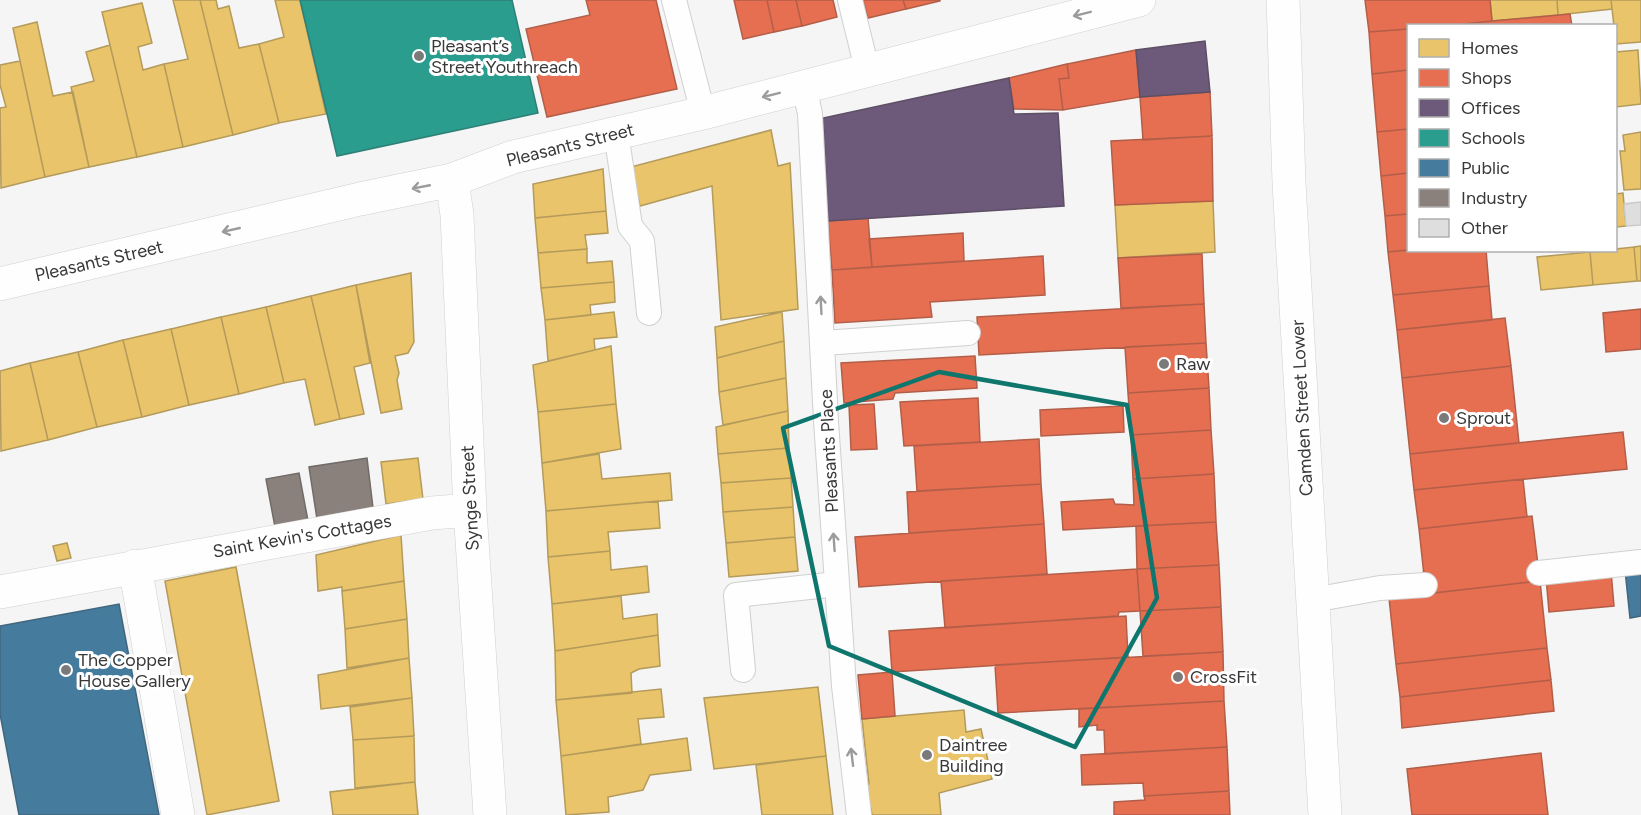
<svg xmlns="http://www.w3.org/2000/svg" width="1641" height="815" font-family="Figtree,sans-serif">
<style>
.homes{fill:#e9c46a;stroke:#b49a5b;stroke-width:1.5}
.shops{fill:#e76f51;stroke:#b25e49;stroke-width:1.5}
.offices{fill:#6d597a;stroke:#5d4f66;stroke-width:1.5}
.schools{fill:#2a9d8f;stroke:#2e7f75;stroke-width:1.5}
.public{fill:#457b9d;stroke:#41677e;stroke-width:1.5}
.industry{fill:#8a817c;stroke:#716b67;stroke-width:1.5}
.building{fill:#dddedd;stroke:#cacaca;stroke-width:1.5}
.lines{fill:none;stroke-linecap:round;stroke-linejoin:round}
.lane-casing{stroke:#cfd0cf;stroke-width:26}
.street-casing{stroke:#cfd0cf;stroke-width:34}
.secondary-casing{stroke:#cfd0cf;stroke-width:34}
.lane{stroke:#fdfefd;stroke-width:24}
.street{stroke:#fdfefd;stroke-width:33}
.secondary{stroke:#fdfefd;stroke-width:33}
.oneway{stroke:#9a9b9a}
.marked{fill:none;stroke:#0f766e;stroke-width:4.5;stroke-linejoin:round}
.poi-dot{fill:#797a79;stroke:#fff;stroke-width:2}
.labels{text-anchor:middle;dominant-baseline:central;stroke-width:6;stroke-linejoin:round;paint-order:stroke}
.poi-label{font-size:18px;fill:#373837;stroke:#fff;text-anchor:start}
.street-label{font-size:18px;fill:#373837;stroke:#fff}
</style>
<rect width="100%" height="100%" fill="#f4f5f4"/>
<!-- homes -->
<path class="homes" d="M173 0H200L233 135 183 147 164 64 188 59Z
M200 0H216L218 9 229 6 239 48 259 44 279 123 233 135Z
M275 0H300L326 114 279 123 259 44 284 37Z
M1490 0H1557L1558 15 1492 21Z
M1557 0H1611L1612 9 1558 15Z
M1611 0H1641V42L1616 44Z
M142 3 152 43 138 47 143 70 164 64 183 147 137 157 102 12Z
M37 22 53 96 73 92 89 167 45 177 13 28Z
M110 45 137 157 89 167 71 87 94 81 86 52Z
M1638 50 1641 104 1616 107V52Z
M20 61 45 177 1 188 0 108 6 107 0 85V65Z
M771 130 778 166 790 163 798 309 721 320 712 186 640 206 631 167Z
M1641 132V189L1624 190 1620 151H1625L1623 135Z
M603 169 606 211 535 218 533 184Z
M1623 193 1626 226 1616 227V194Z
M1213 201 1215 252 1118 258 1115 205Z
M606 211 608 233 585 235 587 249 538 253 535 218Z
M1641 246V281H1637L1634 247Z
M1634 247 1637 281 1593 285 1590 252 1616 250V249Z
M587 249V263L612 261 614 282 541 288 538 253Z
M1590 252 1593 285 1541 290 1537 257Z
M411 273 414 342 408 353 395 356 399 373 397 380 402 409 381 413 356 285Z
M614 282 615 302 590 305 591 315 545 320 541 288Z
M356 285 370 363 354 367 364 414 340 419 311 296Z
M311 296 340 419 315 425 305 379 284 383 266 307Z
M266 307 284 383 239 394 221 317Z
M614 312 617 337 594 339 595 350 548 361 545 320Z
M782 312 784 341 717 358 715 327Z
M221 317 239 394 189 405 171 329Z
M171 329 189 405 142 417 123 340Z
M123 340 142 417 97 427 78 352Z
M784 341 786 378 719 392 717 358Z
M611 346 616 404 538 412 533 365Z
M78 352 97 427 48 440 30 363Z
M30 363 48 440 1 451 0 371Z
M786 378 788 411 723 425 719 392Z
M616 404 621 449 542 463 538 412Z
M788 411 789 448 718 454 716 427Z
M789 448 791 478 721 483 718 454Z
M599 454 602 479 670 473 672 500 546 511 542 463Z
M418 458 423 499 386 504 381 462Z
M791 478 793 507 723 512 721 483Z
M658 501 660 528 608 532 610 551 548 557 546 511Z
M793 507 795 537 726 543 723 512Z
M401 535 404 581 342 591V587L318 591 316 555Z
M795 537 798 571 729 577 726 543Z
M67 543 71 558 57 561 53 546Z
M610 551 611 570 647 566 649 592 552 604 548 557Z
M236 567 279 801 207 815 165 581Z
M404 581 407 619 345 629 342 591Z
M621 596 623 619 657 614 658 635 555 651 552 604Z
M407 619 409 658 347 668 345 629Z
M658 635 660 666 639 669 631 673 632 693 556 700 555 651Z
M409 658 412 698 321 709 318 675Z
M818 687 826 756 714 769 704 698Z
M661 689 664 717 638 719 641 744 561 756 556 700Z
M412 698 414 736 353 740 350 707Z
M964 710 966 732 981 729 992 779 939 793 941 815H872L871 809H866L863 785 869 784 862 719Z
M414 736 415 782 355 788 353 740Z
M687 738 691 770 650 775 643 790 608 797 609 812 566 815 561 756Z
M826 756 833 815H762L756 765Z
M415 782 418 815H333L330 792Z"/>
<!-- shops -->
<path class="shops" d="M586 0H656L677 89 547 117 526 29 590 15Z
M734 0H767L774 32 743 39Z
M767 0H796L802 26 774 32Z
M796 0H833L837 17 802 26Z
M863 0H903L906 9 868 18Z
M903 0H940V1L906 9Z
M1365 0H1490L1492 21 1444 26H1408V29L1369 32Z
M1570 14 1572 26H1444L1492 21Z
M1408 29V70L1372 74 1369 32Z
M1136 50 1140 97 1063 110 1059 79 1069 78 1067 64Z
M1067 64 1069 78 1059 79 1063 110 1014 109 1009 78Z
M1408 70V129L1377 132 1372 74Z
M1210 92 1212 136 1143 140 1140 97Z
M1408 129V173L1381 176 1377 132Z
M1212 136 1213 201 1115 205 1111 141Z
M1408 173V214L1385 216 1381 176Z
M1408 214V250L1388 252 1385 216Z
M868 218 872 267 832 270 828 221Z
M963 233 964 261 872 267 869 239Z
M1408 250H1486L1489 286 1393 295 1388 252Z
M1202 254 1204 304 1121 308 1118 258Z
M1043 256 1045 295 930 302 932 317 835 323 832 270Z
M1489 286 1492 320 1397 330 1393 295Z
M1204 304 1206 343 979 355 977 317Z
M1641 309V349L1606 352 1603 313Z
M1505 318 1511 366 1402 378 1397 330Z
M1206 343 1209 388 1128 393 1125 347Z
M975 356 977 388 895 393 893 399 844 403 841 363Z
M1511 366 1519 443 1410 454 1402 378Z
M1209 388 1211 430 1131 435 1128 393Z
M978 398 980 442 904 446 900 402Z
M874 404 877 449 851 450 849 405Z
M1123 406 1124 432 1041 436 1040 410Z
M1211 430 1214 474 1133 479 1131 435Z
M1623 432 1627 469 1414 490 1410 454Z
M1039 439 1041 484 917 491 914 446Z
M1214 474 1216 522 1063 530 1061 502 1113 499 1115 504 1134 505 1133 479Z
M1523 479 1527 517 1419 529 1414 490Z
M1041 484 1044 524 909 533 907 492Z
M1532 516 1540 581 1426 594 1419 529Z
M1216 522 1219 565 1137 569 1136 526Z
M1044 524 1047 574 859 587 855 537Z
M1219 565 1221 607 1140 611 1137 569Z
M1137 569 1140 611 1119 612 1118 616 945 628 941 581Z
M1611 571 1614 606 1549 612 1546 577Z
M1540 581 1547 648 1396 664 1389 598Z
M1221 607 1223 652 1143 656 1140 611Z
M1126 616 1128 657 892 672 889 631Z
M1547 648 1551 680 1400 697 1396 664Z
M1223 652 1224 701 998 713 995 665Z
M892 672 895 716 862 719 858 675Z
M1551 680 1554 711 1402 728 1400 697Z
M1224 701 1227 747 1105 754 1104 730H1097V725L1079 727V709Z
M1227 747 1229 791 1144 796 1143 783 1082 785 1081 755Z
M1541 753 1548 815H1412L1407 769Z
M1229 791 1230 815H1114V802L1145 800 1144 796Z"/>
<!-- offices -->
<path class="offices" d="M1205 41 1210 92 1140 97 1136 50Z
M1009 78 1014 114 1058 113 1064 206 828 221 823 118Z"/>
<!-- schools -->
<path class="schools" d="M300 0H512L538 113 337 156Z"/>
<!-- public -->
<path class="public" d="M1641 569V616L1630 618 1625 570Z
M119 604 159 815H19L0 714V626Z"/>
<!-- industry -->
<path class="industry" d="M367 458 373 508 317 519 309 467Z
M299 473 308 521 275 527 266 479Z"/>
<!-- building -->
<path class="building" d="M1641 202V225L1626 226 1624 204Z"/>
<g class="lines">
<defs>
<path id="lane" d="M674 0 703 113
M850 0 867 69
M804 86 810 114 826 421 844 686 859 815
M616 133 630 226 642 241 649 313
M823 343 968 333
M1539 573 1641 562
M1313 600 1380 588 1425 585
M743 670 736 595 837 584"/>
<path id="street" d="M452 180 457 215 470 510 490 815
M0 284 360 199 452 180 513 157 703 113 1139 0
M135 566 178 815
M0 592 432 513 470 510"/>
<path id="secondary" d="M1283 0 1289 183 1325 815"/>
</defs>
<!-- lane casing -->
<use href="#lane" class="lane-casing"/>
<!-- street casing -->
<use href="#street" class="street-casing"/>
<!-- secondary casing -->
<use href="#secondary" class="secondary-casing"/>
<!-- lane -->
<use href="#lane" class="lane"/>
<!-- street -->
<use href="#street" class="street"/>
<!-- secondary -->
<use href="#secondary" class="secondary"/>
</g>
<!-- one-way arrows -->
<defs><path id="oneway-shaft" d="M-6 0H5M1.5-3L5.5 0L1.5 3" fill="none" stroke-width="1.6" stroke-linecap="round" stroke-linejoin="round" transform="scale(1.5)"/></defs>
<g class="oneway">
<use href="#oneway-shaft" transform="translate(1082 14) rotate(166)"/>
<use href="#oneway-shaft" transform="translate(771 95) rotate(166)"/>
<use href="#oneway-shaft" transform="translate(421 187) rotate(169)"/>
<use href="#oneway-shaft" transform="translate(231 230) rotate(167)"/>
<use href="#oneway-shaft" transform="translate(821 305) rotate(-93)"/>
<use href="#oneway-shaft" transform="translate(834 542) rotate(-94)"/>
<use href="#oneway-shaft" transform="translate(852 757) rotate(-97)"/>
</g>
<!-- marked area -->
<path class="marked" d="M939 372 1127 405 1157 598 1075 747 829 646 783 428Z"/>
<!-- markers -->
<g class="poi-dot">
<circle cx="419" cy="56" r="6"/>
<circle cx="1164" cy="364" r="6"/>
<circle cx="1444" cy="418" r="6"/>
<circle cx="66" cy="670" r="6"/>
<circle cx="1178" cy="677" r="6"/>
<circle cx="927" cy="755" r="6"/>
</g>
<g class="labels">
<!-- poi labels -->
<g class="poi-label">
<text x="431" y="46">Pleasant’s<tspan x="431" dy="21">Street Youthreach</tspan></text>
<text x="1176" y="364">Raw</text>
<text x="1456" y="418">Sprout</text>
<text x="78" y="660">The Copper<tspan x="78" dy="21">House Gallery</tspan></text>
<text x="1190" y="677">CrossFit</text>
<text x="939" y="745">Daintree<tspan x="939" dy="21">Building</tspan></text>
</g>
<!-- street labels -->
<g class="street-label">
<text transform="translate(570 145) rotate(-14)">Pleasants Street</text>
<text transform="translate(99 261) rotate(-13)">Pleasants Street</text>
<text transform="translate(1302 408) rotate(-93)">Camden Street Lower</text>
<text transform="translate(829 451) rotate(-93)">Pleasants Place</text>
<text transform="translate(470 498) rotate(-93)">Synge Street</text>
<text transform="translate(302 536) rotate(-10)">Saint Kevin's Cottages</text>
</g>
</g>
<!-- legend -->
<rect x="1407" y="24" width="210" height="228" fill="#ffffff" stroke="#afafaf" stroke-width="1.5"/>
<rect x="1419" y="39" width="30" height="18" fill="#e9c46a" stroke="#afafaf" stroke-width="1.5"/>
<text x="1461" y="54" font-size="18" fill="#373837">Homes</text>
<rect x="1419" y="69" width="30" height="18" fill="#e76f51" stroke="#afafaf" stroke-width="1.5"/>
<text x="1461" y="84" font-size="18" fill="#373837">Shops</text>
<rect x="1419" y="99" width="30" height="18" fill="#6d597a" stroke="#afafaf" stroke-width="1.5"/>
<text x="1461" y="114" font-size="18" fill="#373837">Offices</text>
<rect x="1419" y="129" width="30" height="18" fill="#2a9d8f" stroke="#afafaf" stroke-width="1.5"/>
<text x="1461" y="144" font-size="18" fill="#373837">Schools</text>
<rect x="1419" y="159" width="30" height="18" fill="#457b9d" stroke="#afafaf" stroke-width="1.5"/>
<text x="1461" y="174" font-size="18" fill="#373837">Public</text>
<rect x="1419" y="189" width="30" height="18" fill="#8a817c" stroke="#afafaf" stroke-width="1.5"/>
<text x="1461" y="204" font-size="18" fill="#373837">Industry</text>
<rect x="1419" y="219" width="30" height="18" fill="#dddedd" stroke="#afafaf" stroke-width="1.5"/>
<text x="1461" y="234" font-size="18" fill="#373837">Other</text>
</svg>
